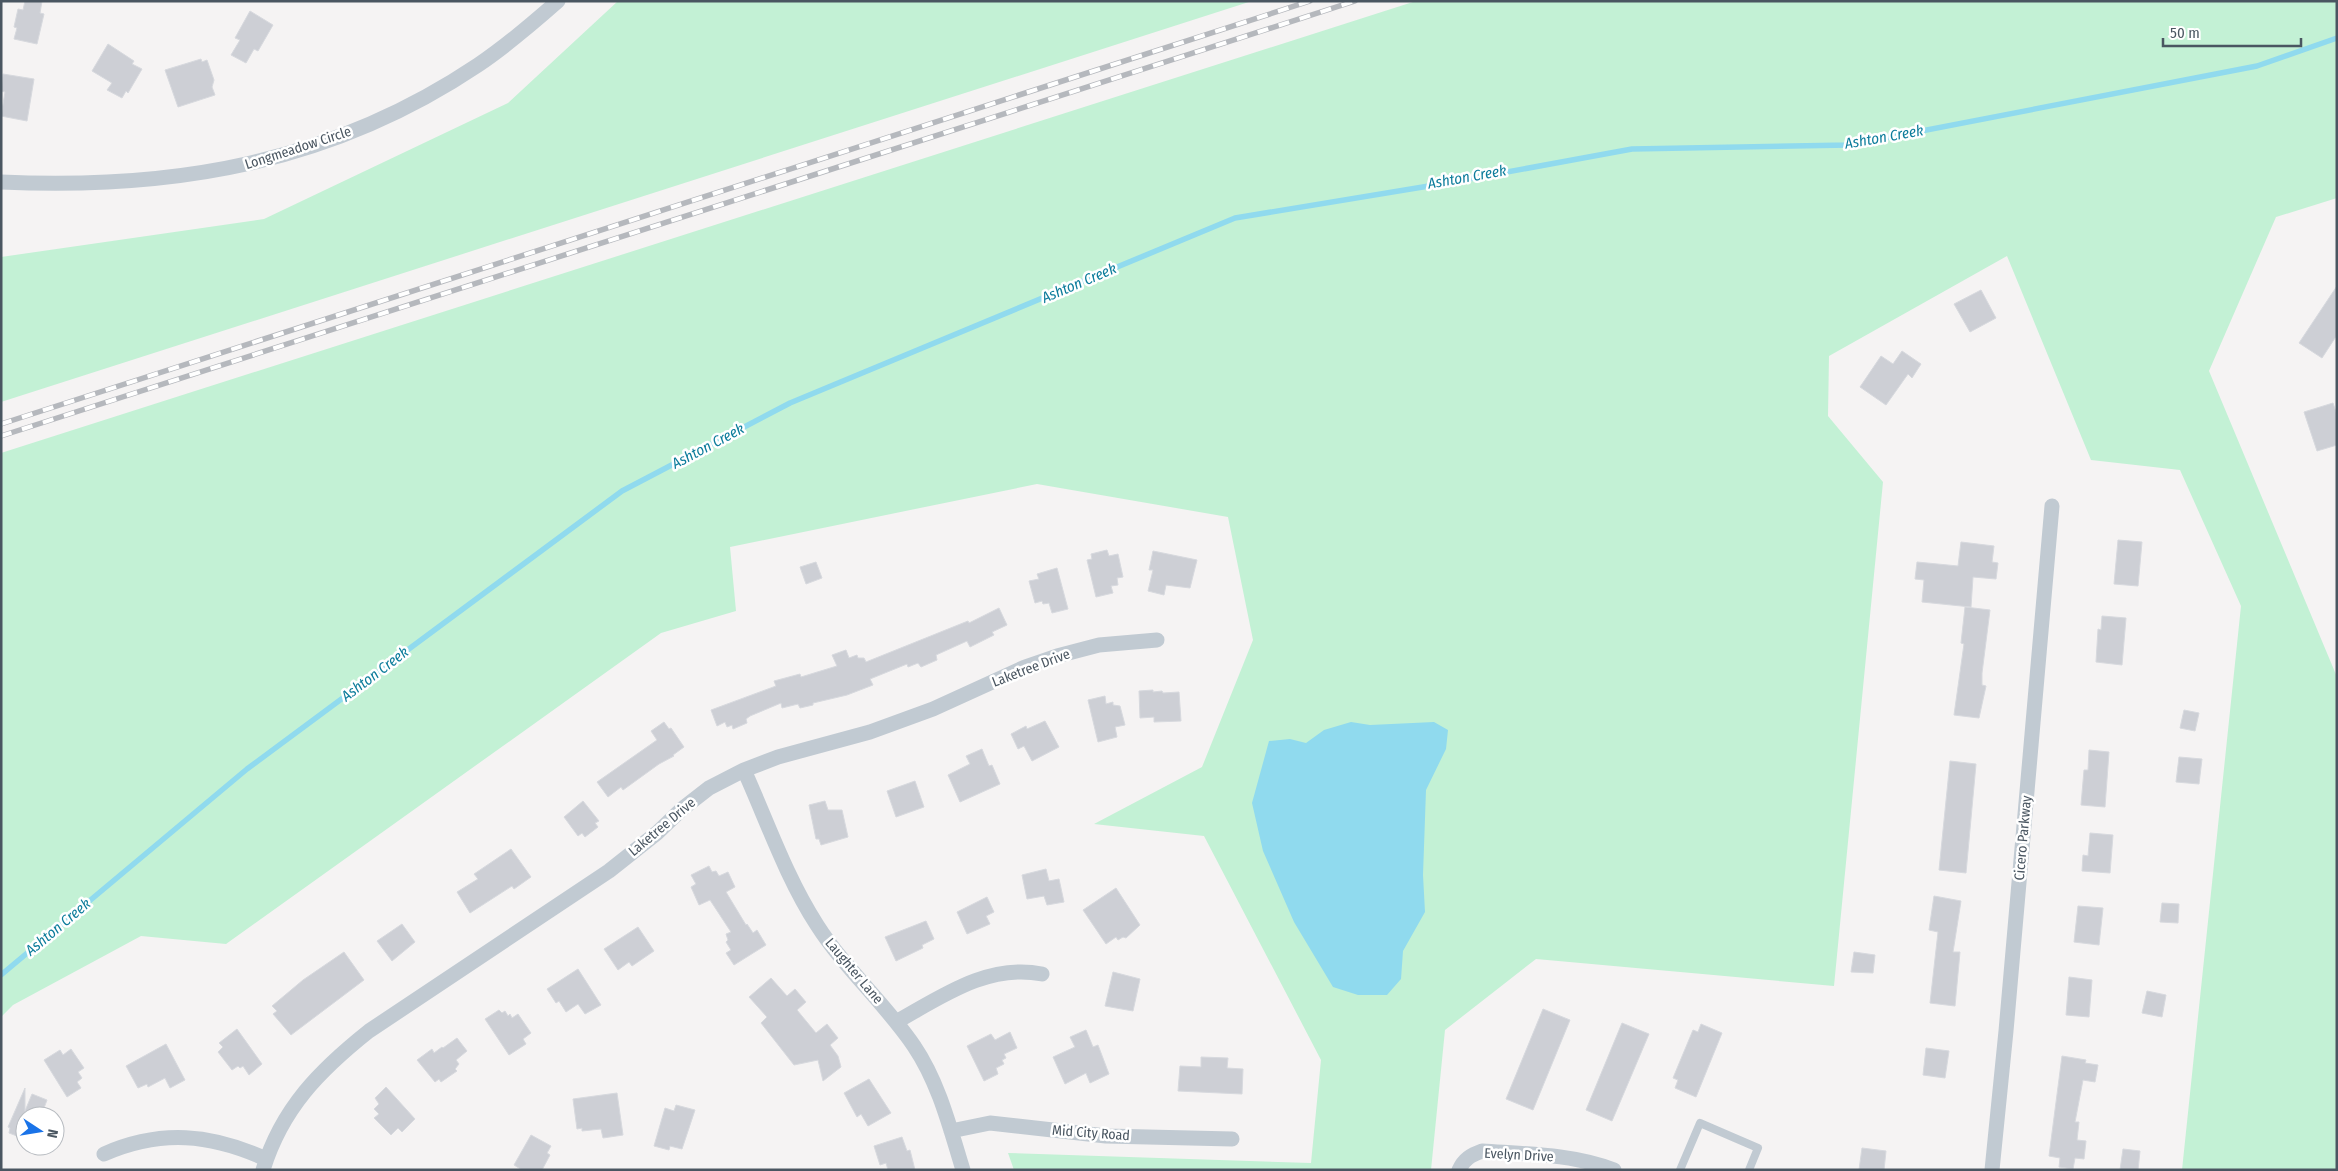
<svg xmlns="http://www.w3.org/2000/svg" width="2338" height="1171" font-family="'Fira Sans Condensed',sans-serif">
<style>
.green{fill:#c3f1d5}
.water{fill:#90daee}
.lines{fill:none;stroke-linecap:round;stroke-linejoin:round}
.stream{stroke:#90daee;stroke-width:5.5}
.building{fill:#cdcfd5;stroke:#d7d9de}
.service{stroke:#c1cad2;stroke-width:8}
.minor{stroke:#c1cad2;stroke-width:15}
.rail-casing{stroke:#b5b8bd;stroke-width:5.5}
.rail{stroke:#fff;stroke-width:4;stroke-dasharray:11;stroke-linecap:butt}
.labels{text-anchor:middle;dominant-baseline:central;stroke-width:5;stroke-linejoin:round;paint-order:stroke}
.street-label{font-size:14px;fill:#4a5661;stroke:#fff}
.water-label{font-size:15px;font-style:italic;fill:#0c7c9b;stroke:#fff}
</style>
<rect width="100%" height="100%" fill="#f5f3f3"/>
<!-- green -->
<path class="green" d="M618 1H1252L1 402V257L264 219 508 103Z
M1416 1H2337V198L2276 217 2209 371 2337 677V1170H2182L2241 606 2180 470 2091 460 2007 256 1829 356 1828 416 1883 482 1834 986 1536 959 1445 1030 1431 1170H1014L1008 1153 1311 1163 1321 1060 1204 836 1094 824 1202 767 1253 640 1228 517 1037 484 730 547 736 611 661 633 226 944 141 936 13 1005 1 1017V453Z"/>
<!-- water -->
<path class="water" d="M1351 722 1370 725 1434 722 1448 730 1446 749 1426 790 1423 875 1425 912 1403 951 1401 979 1387 995H1358L1333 987 1294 922 1263 851 1252 803 1269 741 1290 739 1306 743 1324 730Z"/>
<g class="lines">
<!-- stream -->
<path class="stream" d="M1 975 247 769 622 491 790 403 1235 218 1447 183 1632 149 1849 145 2257 66 2337 38"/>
</g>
<!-- building -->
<path class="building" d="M25 1H42L40 13 44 14 37 44 14 39 17 28 14 27 18 9 23 10Z
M250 11 273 25 258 51 254 49 246 63 231 55 240 40 235 38Z
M108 44 134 61 132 64 142 69 128 93 126 91 122 98 107 90 112 83 92 71Z
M201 59 202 62 207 60 214 80 212 87 215 95 178 107 165 70Z
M3 74 34 79 27 121 1 116 5 92 1 91Z
M2337 286V335L2322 358 2299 343Z
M1981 290 1996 318 1970 332 1954 304Z
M1902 351 1921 364 1912 378 1908 374 1886 405 1860 387 1881 356 1893 364Z
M2333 403 2337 415V445L2317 451 2304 412Z
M2118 540 2142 542 2138 586 2114 584Z
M1961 542 1994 546 1992 562 1998 563 1996 579 1973 577 1971 607 1922 602 1924 580 1915 579 1917 562 1958 566Z
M1107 550 1109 556 1118 554 1123 577 1117 578 1118 585 1111 586 1113 593 1096 597 1087 560 1092 559 1091 554Z
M1153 551 1197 560 1190 588 1166 585 1164 595 1148 591 1153 570H1149Z
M816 562 822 578 806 584 800 567Z
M1057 568 1068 609 1052 613 1049 603 1043 604 1042 601 1035 603 1029 581 1039 579 1037 574Z
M1965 607 1990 610 1982 673V685L1986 686 1979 718 1954 715 1964 644 1961 643Z
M999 608 1007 625 992 632 994 635 970 647 967 641 936 655 937 660 921 667 918 663 908 667 907 664 870 679 873 685 847 695 813 703V705L800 708 798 704 782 708 781 703 750 716 746 719 747 723 733 729 732 725 727 727 725 722 717 726 711 710 776 686 774 681 800 674 801 677 837 666 832 655 846 650 849 658 857 655 858 658H864L866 662 968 621 969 623Z
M2102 616 2126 618 2122 665 2096 662 2098 629 2101 630Z
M1153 690V692L1162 691 1163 693 1179 692 1181 721 1154 722V717L1140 718 1139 691Z
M1105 696 1106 704 1113 702V705L1120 706 1125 725 1115 727 1117 737 1098 742 1088 700Z
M2184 710 2199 713 2195 731 2180 728Z
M1045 721 1059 747 1032 761 1024 746 1018 749 1011 734 1026 726 1027 729Z
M664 722 669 729 671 728 684 747 673 755 674 756 659 764 623 790 621 787 608 797 597 782 657 740 651 731Z
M982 749 989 766 992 765 1000 784 960 802 948 775 970 764 966 756Z
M2089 750 2109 752 2105 807 2081 805 2084 770H2088Z
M2179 757 2202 759 2199 784 2176 782Z
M1950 761 1976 764 1966 873 1939 870Z
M915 781 924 807 896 817 887 791Z
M583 801 599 821 595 823 598 827 585 837 582 833 578 836 564 817Z
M825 801 828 810H842L848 837 821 845 819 839H816L809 805Z
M2090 833 2113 835 2110 873 2082 871 2083 855 2088 856Z
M511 849 531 877 514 889 512 886 470 913 457 892 478 879 474 874Z
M709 866 712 872 716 871 719 876 728 872 735 887 726 892 746 925 747 924 753 933 757 930 766 945 734 965 726 953 731 950 726 942 728 940 726 934 731 932 710 900 699 905 691 887 696 884 691 875Z
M1046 869 1049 881 1059 879 1064 902 1047 905 1044 896 1027 899 1022 875Z
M1116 888 1140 925 1126 938 1123 937 1118 940 1116 937 1106 944 1083 910Z
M1934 896 1961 901 1953 952H1960L1955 1006 1930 1003 1938 932 1929 930Z
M987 897 994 912 986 916 990 924 967 934 957 912Z
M2162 903 2179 904 2178 923 2160 922Z
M2078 906 2103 908 2099 945 2074 942Z
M926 921 934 939 922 945 923 948 896 961 885 937Z
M402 924 415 942 392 961 377 941Z
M638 927 654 951 632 966 629 962 618 970 604 949Z
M344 952 364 980 291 1035 273 1014 277 1011 272 1006 303 980Z
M1854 952 1875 955 1873 973 1851 972Z
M578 969 601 1005 585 1014 578 1004 566 1012 559 1001 556 1003 547 989Z
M1113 972 1140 979 1133 1011 1105 1006Z
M2069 977 2092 980 2089 1017 2066 1015Z
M771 978 787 996 795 989 806 1002 797 1010 816 1033 827 1024 838 1038 830 1045 838 1056 841 1067 823 1081 818 1060 794 1065 761 1023 767 1017 749 997Z
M2147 991 2166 995 2162 1017 2142 1013Z
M1543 1009 1570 1020 1533 1110 1506 1099Z
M499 1010 502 1013 505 1011 508 1016 510 1014 512 1018 518 1014 531 1033 523 1039 526 1044 509 1055 485 1019Z
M1622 1023 1649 1034 1612 1121 1586 1110Z
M1701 1024 1722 1033 1696 1097 1675 1088 1678 1080 1673 1078 1693 1030 1698 1032Z
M237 1029 262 1064 249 1075 243 1066 240 1068 238 1066 232 1070 218 1052 223 1047 219 1043Z
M1086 1030 1093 1047 1098 1045 1109 1074 1090 1083 1086 1073 1065 1084 1053 1057 1075 1047 1070 1037Z
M1010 1032 1017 1048 1004 1054 1006 1058 1002 1060 1004 1064 996 1068 998 1074 984 1081 967 1046 991 1034 995 1040Z
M457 1038 467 1051 456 1060 459 1064 455 1069 457 1071 441 1082 439 1079 435 1082 417 1060 432 1049 434 1053 442 1047 443 1048Z
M166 1044 185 1080 170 1088 165 1078 148 1087 147 1084 138 1088 126 1066Z
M1926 1048 1949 1051 1945 1078 1923 1075Z
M71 1049 84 1068 78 1072 82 1078 77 1082 81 1088 67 1097 44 1060 60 1050 63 1055Z
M2062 1056 2086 1060 2085 1063 2098 1065 2095 1082 2083 1080 2075 1122H2079L2077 1140 2086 1141 2084 1159 2075 1158 2073 1169 2059 1167 2060 1158 2049 1156Z
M1201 1057 1228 1058 1227 1068 1243 1069 1242 1094 1178 1091 1180 1066 1201 1067Z
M869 1079 891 1113 868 1126 861 1114 857 1117 844 1093Z
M386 1087 415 1119 402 1132 398 1128 391 1135 374 1118 379 1114 374 1109 379 1104 375 1098Z
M25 1088V1111L32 1094 47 1100 41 1116H25V1139L9 1133 10 1128 8 1127Z
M617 1093 623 1135 603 1138 601 1129 582 1131V1128L577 1129 573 1099Z
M676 1105 695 1110 682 1149 670 1146 669 1150 654 1146 665 1108 674 1111Z
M531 1135 551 1146 547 1153 550 1155 542 1170H522L514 1165Z
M902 1137 907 1151 910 1150 915 1170H888L886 1163 880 1165 874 1146Z
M1862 1148 1886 1151 1884 1170H1859Z
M2123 1149 2140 1151 2138 1170H2120Z"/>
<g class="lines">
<!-- service -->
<path class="service" d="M1680 1170 1700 1123 1758 1148 1749 1170"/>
<!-- minor -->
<path class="minor" d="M1 182C174 190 332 163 478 65 506 46 532 24 558 1
M744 770C767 821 786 877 817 925 845 969 885 1003 914 1046 939 1083 950 1128 963 1170
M896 1022C941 997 988 963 1042 974
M951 1131 990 1123 1106 1136 1232 1139
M104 1154C161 1129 211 1134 266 1159
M263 1170C282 1108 320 1070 369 1031L609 871 657 833 682 809 709 788 744 770 778 757 870 732 933 709 1025 667 1057 656 1099 645 1157 640
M1459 1170C1464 1159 1471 1155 1482 1151 1526 1154 1573 1154 1614 1170
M1992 1170 2006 1031 2052 506"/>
<defs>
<path id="rail" d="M1 424 1310 1
M1 436 1355 1"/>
</defs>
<!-- rail casing -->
<use href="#rail" class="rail-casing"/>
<!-- rail -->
<use href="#rail" class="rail"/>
</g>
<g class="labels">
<!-- street labels -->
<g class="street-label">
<text transform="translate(298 148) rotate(-18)">Longmeadow Circle</text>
<text transform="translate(1031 668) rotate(-21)">Laketree Drive</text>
<text transform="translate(662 827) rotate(-40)">Laketree Drive</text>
<text transform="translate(2023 838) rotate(-85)">Cicero Parkway</text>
<text transform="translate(854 971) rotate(50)">Laughter Lane</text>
<text transform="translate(1091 1133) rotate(4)">Mid City Road</text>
<text transform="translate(1519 1155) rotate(3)">Evelyn Drive</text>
</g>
<!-- water labels -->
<g class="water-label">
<text transform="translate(1884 137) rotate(-10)">Ashton Creek</text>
<text transform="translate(1467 177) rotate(-10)">Ashton Creek</text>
<text transform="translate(1079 283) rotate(-23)">Ashton Creek</text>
<text transform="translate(708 446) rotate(-28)">Ashton Creek</text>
<text transform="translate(375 674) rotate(-37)">Ashton Creek</text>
<text transform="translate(58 927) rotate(-40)">Ashton Creek</text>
</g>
</g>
<!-- border -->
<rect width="2338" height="1171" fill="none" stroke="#4a5661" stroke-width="5"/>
<!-- north arrow -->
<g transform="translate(40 1131) rotate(102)"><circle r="24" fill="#ffffff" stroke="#b7bbc0"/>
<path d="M0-4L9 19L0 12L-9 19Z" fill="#1a73e8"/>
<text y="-8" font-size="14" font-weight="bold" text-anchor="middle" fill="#4a5661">N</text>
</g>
<!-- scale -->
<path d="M2163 38v8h138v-8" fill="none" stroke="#4a5661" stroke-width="2.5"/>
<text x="2170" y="38" font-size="15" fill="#4a5661" stroke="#ffffff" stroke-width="4" paint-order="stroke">50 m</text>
</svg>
